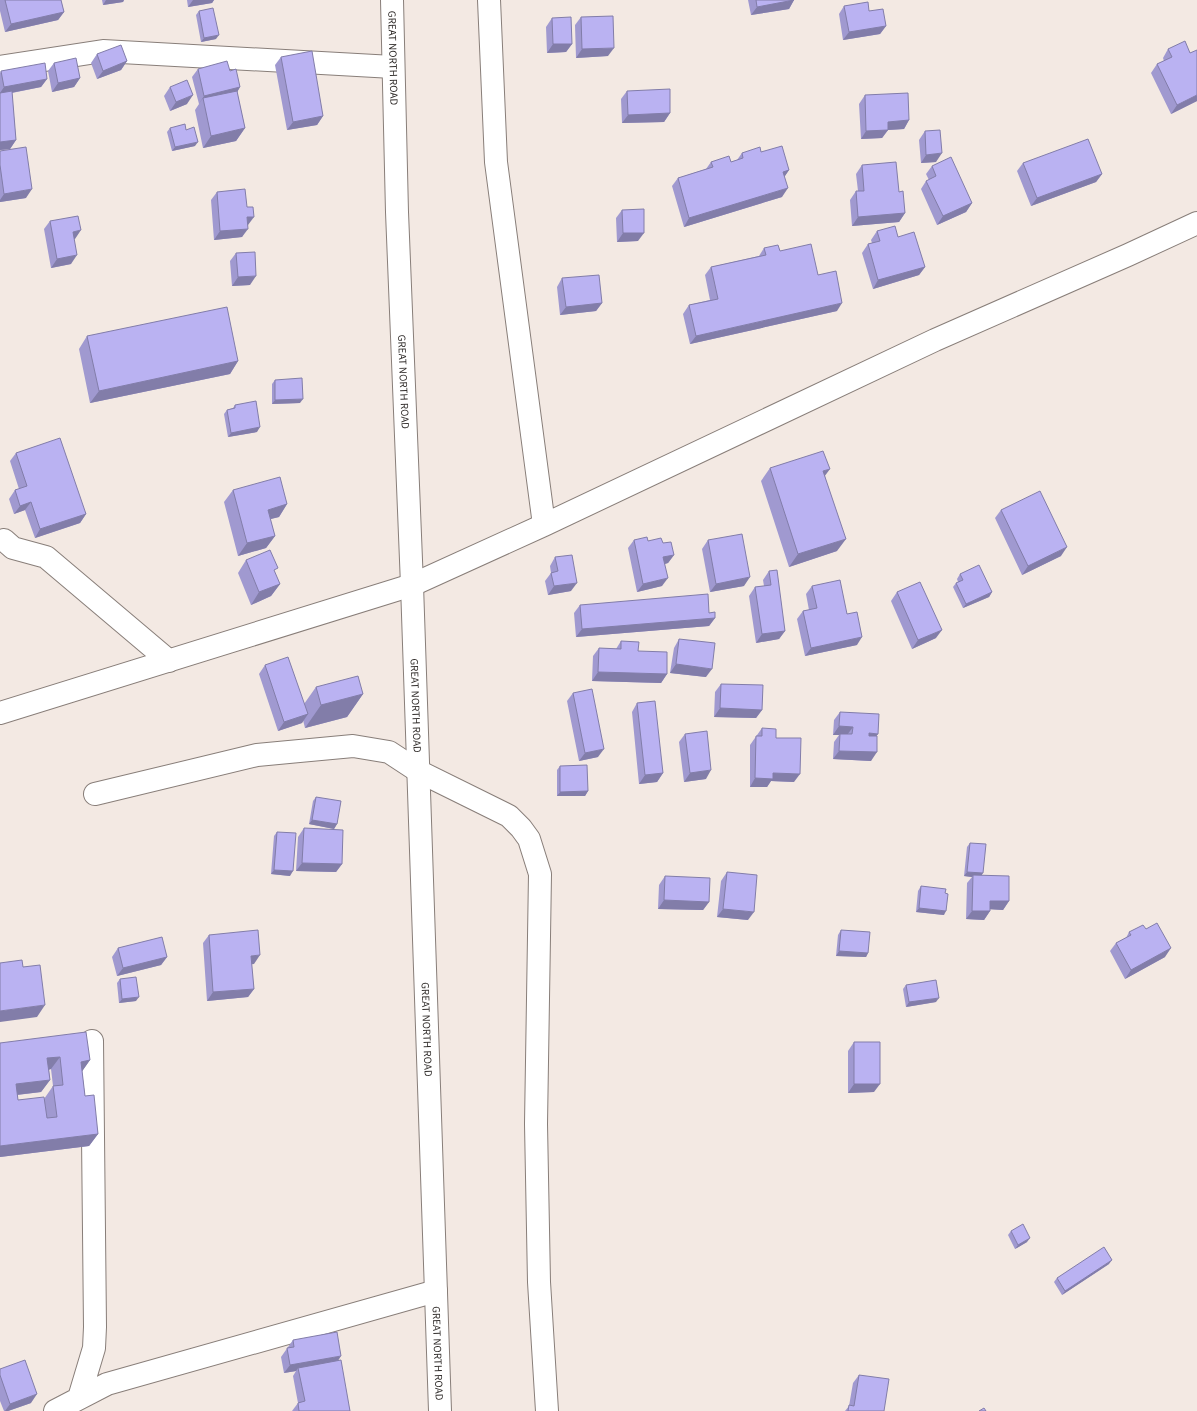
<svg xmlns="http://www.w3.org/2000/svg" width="1197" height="1411" font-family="'Source Sans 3',sans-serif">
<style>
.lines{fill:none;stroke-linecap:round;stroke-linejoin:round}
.minor-casing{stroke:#887e79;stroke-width:24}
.highway-casing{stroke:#887e79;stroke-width:24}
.minor{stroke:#fff;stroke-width:22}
.highway{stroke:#fff;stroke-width:22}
.wall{fill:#a099d0;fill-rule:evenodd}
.shaded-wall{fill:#827da9}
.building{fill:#bab2f2;stroke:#827da9;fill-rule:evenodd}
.labels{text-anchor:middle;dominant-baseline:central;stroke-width:3;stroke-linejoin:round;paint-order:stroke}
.street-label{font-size:11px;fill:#322e2c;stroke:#fff}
</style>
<rect width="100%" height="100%" fill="#f3e9e3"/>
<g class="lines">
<defs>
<path id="minor" d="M489 0 496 162 544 525
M0 67 103 51 393 67
M4 540 13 548 46 557 169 661
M0 713 412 585 544 525 935 340 1128 255 1197 223
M95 794 257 755 353 746 389 752 418 771 509 816 521 828 529 839 540 874 536 1124 539 1282 547 1411
M79 1398 94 1348 95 1327 92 1041
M55 1411 107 1384 436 1291"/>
<g id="highway">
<path id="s1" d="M392 0 397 212 412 585 440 1411"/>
</g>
</defs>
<!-- minor casing -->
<use href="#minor" class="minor-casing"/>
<!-- highway casing -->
<use href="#highway" class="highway-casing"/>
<!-- minor -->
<use href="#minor" class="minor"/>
<!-- highway -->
<use href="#highway" class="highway"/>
</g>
<!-- wall -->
<path class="wall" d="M0 0H61L64 12 58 20 5 32 0 11Z
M102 0H124L123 2 103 5Z
M187 0H214L212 3 188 7Z
M748 0H794L789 9 751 15Z
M844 6 869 11 886 26 880 34 843 40 839 14Z
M199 11 216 39 201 42 196 15Z
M581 17 608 56 576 58 575 25Z
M552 18 572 44 566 52 547 53 546 27Z
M1168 49 1190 53 1197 101 1171 114 1151 73 1157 64 1164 61 1163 58Z
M97 54 127 61 121 70 97 79 91 63Z
M281 57 323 116 317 125 287 130 275 65Z
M54 63 80 78 74 87 52 92 48 71Z
M198 69 230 71 240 87 237 92 245 128 236 141 203 148 195 110 199 104 192 77Z
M1 71 47 79 41 87 12 93 16 140 10 149 0 150V73Z
M170 87 187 104 170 111 164 96Z
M627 91 670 113 664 122 622 123 621 99Z
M865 95 909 120 904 129 888 130 882 138 861 139 859 104Z
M170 128 186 130 195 146 172 151 167 132Z
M925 131 936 162 921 163 919 140Z
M0 151 26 198 0 202Z
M761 152 789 170 784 177 782 197 684 227 672 186 678 178 706 169 711 162H731L737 160 742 153Z
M1023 163 1102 174 1096 182 1031 206 1017 171Z
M862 165 899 192 905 213 899 222 852 226 850 200 856 191H858L856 174Z
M932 166 972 203 966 212 937 225 921 189 926 181 929 180 926 174Z
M217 192 248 225 242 237 214 240 211 200Z
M622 210 638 241 617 242 616 218Z
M50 221 75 239H74L71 264 51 268 44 229Z
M877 231 898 237 925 267 919 275 873 289 862 253 868 244 872 243 871 240Z
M764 248 780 251 818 275 837 311 690 344 683 314 689 305 710 300 705 275 711 267 759 256Z
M236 253 250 285 232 286 230 261Z
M562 278 602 303 596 311 560 315 557 287Z
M87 336 238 361 230 374 90 403 79 349Z
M275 380 300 403 272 404V384Z
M235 405 257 432 228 437 224 414 227 410 233 408Z
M16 453 86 514 80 523 35 538 25 510 14 514 9 499 15 490 19 489 10 461Z
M770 468 825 476 837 551 789 567 761 481Z
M233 490 287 504 279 517 270 519 275 536 266 548 238 556 224 502Z
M1001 510 1061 556 1022 575 995 518Z
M634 540 663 543 674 555 668 563 665 564 662 586 637 592 628 548Z
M708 540 744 586 710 592 702 549Z
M555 557 571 591 548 595 545 581 551 573 550 566Z
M246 560 280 584 271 596 251 605 238 573Z
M769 571 785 631 779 639 756 643 749 596 755 587 764 586 763 580Z
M960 574 992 592 989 597 963 608 953 587 956 583 958 582 957 579Z
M812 586 847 614 857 645 805 656 797 619 803 611 809 610 806 594Z
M897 592 936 638 912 649 891 601Z
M580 605 715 618 709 626 576 637 574 613Z
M679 639 706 677 670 673 674 648Z
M621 641 638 651 667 674 661 683 592 681 593 656 599 648 616 649Z
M265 665 304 704 316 687 363 694 347 717 305 728 303 720 302 723 278 731 259 674Z
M721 684 762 710 756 718 714 717 715 692Z
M573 693 598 757 579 761 567 701Z
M637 703 663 773 657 782 639 784 632 712Z
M840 712 878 734 876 736 871 761 833 759 834 742 839 735H833L834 720Z
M762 728 776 738 794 782 771 781 767 787H750V745Z
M685 734 706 779 684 782 679 742Z
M560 766 588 791 585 796H557V770Z
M316 797 337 824 334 829 309 824 313 801Z
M304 828 342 864 336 872 296 871 298 837Z
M277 832 290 876 271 874 274 836Z
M970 843 982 875 1009 901 1003 910 990 909V911L984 920 966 919 967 883 972 877 964 876 967 847Z
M727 872 748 920 717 917 721 881Z
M665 876 709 902 703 910 658 909 659 885Z
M921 886 944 915 916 912 918 891Z
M841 930 868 953 866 957 836 956 838 935Z
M1129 932 1165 957 1125 979 1110 951 1116 943 1126 938Z
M209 935 254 964H251L254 989 248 997 207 1001 203 943Z
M118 948 167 957 161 965 117 976 112 957Z
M120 979 136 1001 119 1003 117 983Z
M906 985 936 1002 906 1007 903 989Z
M854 1042 874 1092 848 1093V1051Z
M0 1043 90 1060 82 1071 85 1096 98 1134 89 1146 0 1157ZM51 1069 53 1086 44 1099 18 1100 17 1095 41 1092 50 1080 49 1070Z
M1011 1231 1027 1242 1015 1249 1008 1235Z
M1109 1264 1062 1295 1054 1282 1057 1278Z
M293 1340 338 1361 350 1411H292L298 1403 293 1376 296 1371 284 1373 281 1357Z
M0 1369 31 1403 8 1411H4L0 1401Z
M859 1375 884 1411H845L849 1406 853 1383Z"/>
<!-- shaded-wall -->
<path class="shaded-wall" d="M106 0H124L123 2 103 5Z
M193 0H214L212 3 188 7Z
M794 0 789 9 751 15 757 7Z
M64 12 58 20 5 32 11 24Z
M886 26 880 34 843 40 849 32Z
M219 35 216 39 201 42 204 38Z
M553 44H572L566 52 547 53Z
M614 48 608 56 576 58 582 49Z
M127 61 121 70 97 79 103 71Z
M80 78 74 87 52 92 58 83Z
M47 79 41 87 0 95V93L4 87Z
M240 87 235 96 203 98 198 105 204 96Z
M193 95 187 104 170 111 176 102Z
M1197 95V101L1171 114 1177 105Z
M670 113 664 122 622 123 628 115Z
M323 116 317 125 287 130 293 122Z
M909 120 904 129 888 130 882 138 861 139 866 131 888 122Z
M245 128 236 141 203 148 211 136Z
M16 140 10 149 0 150V142Z
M198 142 195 146 172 151 175 147Z
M942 153 936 162 921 163 926 155Z
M789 170 783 179V172Z
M1102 174 1096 182 1031 206 1037 198Z
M788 188 782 197 684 227 689 218Z
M32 189 26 198 0 202V200L4 194Z
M972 203 966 212 937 225 943 216Z
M905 213 899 222 852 226 858 217Z
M247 217H254L248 225H241Z
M248 229 242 237 214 240 220 231Z
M81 230 75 239 67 240 73 232Z
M623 233H644L638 241 617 242Z
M77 255 71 264 51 268 57 259Z
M925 267 919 275 873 289 878 280Z
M256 276 250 285 232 286 238 277Z
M602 303 596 311 560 315 566 307Z
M842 303 837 311 690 344 696 336Z
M238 361 230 374 90 403 99 391Z
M303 399 300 403 272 404 275 400Z
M260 427 257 432 228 437 231 433Z
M830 469 821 481 823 471Z
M31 502 25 510 14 514 20 506Z
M287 504 279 517 259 522 268 510Z
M86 514 80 523 35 538 40 529Z
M275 536 266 548 238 556 247 543Z
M846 539 837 551 789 567 798 554Z
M1067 547 1061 556 1022 575 1028 566Z
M674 555 668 563 657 566 663 557Z
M750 577 744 586 710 592 716 584Z
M668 578 662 586 637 592 643 584Z
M577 583 571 591 548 595 554 586Z
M280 584 271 596 251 605 259 592Z
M992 592 989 597 963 608 966 604Z
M715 618 709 626 576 637 582 629Z
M942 630 936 638 912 649 918 640Z
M785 631 779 639 756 643 762 634Z
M862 637 857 645 805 656 811 648Z
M676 664 712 669 706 677 670 673Z
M598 672 667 674 661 683 592 681Z
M363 694 347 717 305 728 321 705Z
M720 708 762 710 756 718 714 717Z
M308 714 302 723 278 731 284 722Z
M839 726 853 727 847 735 840 734 839 735H833Z
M869 733 878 734 872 742 863 741Z
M604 749 598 757 579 761 585 753Z
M839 751 877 752 871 761 833 759Z
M711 770 706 779 684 782 690 773Z
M663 773 657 782 639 784 645 775Z
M773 773 800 774 794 782 771 781 767 787H750L755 778Z
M588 791 585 796H557L560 792Z
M312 820 337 824 334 829 309 824Z
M302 863 342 864 336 872 296 871Z
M274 870 293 871 290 876 271 874Z
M967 872 983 873 980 878 973 875 972 877 964 876Z
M664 900 709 902 703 910 658 909Z
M990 901H1009L1003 910 985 909Z
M919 908 946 911 944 915 916 912Z
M723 909 754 912 748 920 717 917Z
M972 911H990L984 920 966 919Z
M1171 948 1165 957 1125 979 1131 970Z
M839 951 868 953 866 957 836 956Z
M260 955 254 964 245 965 251 956Z
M167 957 161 965 117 976 123 968Z
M254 989 248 997 207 1001 213 992Z
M139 997 136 1001 119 1003 122 999Z
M939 998 936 1002 906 1007 909 1002Z
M45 1005 37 1017 0 1022V1011Z
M60 1057 51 1069 39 1071 47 1058Z
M90 1060 81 1073V1062Z
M50 1080 41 1092 7 1096 16 1084Z
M854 1084H880L874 1092 848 1093Z
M98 1134 89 1146 0 1157V1146Z
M1030 1238 1027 1242 1015 1249 1018 1245Z
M1112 1260 1109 1264 1062 1295 1065 1291Z
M341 1356 336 1364 298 1368 296 1371 284 1373 290 1365Z
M37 1394 31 1403 8 1411H5L10 1404Z"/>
<!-- building -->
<path class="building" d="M5 0H61L64 12 11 24Z
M756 0H794L757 7Z
M868 2 869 11 883 9 886 26 849 32 844 6Z
M213 8 219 35 204 38 199 11Z
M613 16 614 48 582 49 581 17Z
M571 17 572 44H553L552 18Z
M1185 41 1190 53 1197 50V95L1177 105 1157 64 1172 57 1168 49Z
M121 45 127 61 103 71 97 54Z
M312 51 323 116 293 122 281 57Z
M76 58 80 78 58 83 54 63Z
M227 61 230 71 236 69 240 87 204 96 198 69Z
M45 63 47 79 4 87 1 71Z
M187 80 193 95 176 102 170 87Z
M670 89V113L628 115 627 91Z
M12 91 16 140 0 142V93Z
M237 91 245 128 211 136 203 98Z
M908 93 909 120 888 122V130L866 131 865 95Z
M185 124 186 130 194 127 198 142 175 147 170 128Z
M940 130 942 153 926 155 925 131Z
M1088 139 1102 174 1037 198 1023 163Z
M782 146 789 170 783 172 788 188 689 218 678 178 713 167 711 162 729 156 731 162 743 158 742 153 760 147 761 152Z
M26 147 32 189 4 194 0 165V151Z
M951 157 972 203 943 216 926 181 936 176 932 166Z
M896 162 899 192 903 191 905 213 858 217 856 191H864L862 165Z
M245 189 247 207H253L254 217H247L248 229 220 231 217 192Z
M644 209V233H623L622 210Z
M78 216 81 230 73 232 77 255 57 259 50 221Z
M895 226 898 237 914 232 925 267 878 280 868 244 880 241 877 231Z
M811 244 818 275 836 271 842 303 696 336 689 305 718 299 711 267 766 255 764 248 778 245 780 251Z
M255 252 256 276 238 277 236 253Z
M599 275 602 303 566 307 562 278Z
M227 307 238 361 99 391 87 336Z
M302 378 303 399 275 400V380Z
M256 401 260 427 231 433 227 410 235 408V405Z
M60 438 86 514 40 529 31 502 20 506 15 490 27 486 16 453Z
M823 451 830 469 823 471 846 539 798 554 770 468Z
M280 477 287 504 268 510 275 536 247 543 233 490Z
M1040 491 1067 547 1028 566 1001 510Z
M742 534 750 577 716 584 708 540Z
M647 537 648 541 661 538 663 543 671 542 674 555 663 557 668 578 643 584 634 540Z
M270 550 278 568 274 570 280 584 259 592 246 560Z
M572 555 577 583 554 586 551 573 558 571 555 557Z
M979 565 992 592 966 604 956 583 963 580 960 574Z
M777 570 785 631 762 634 755 587 771 585 769 571Z
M840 580 847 614 857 612 862 637 811 648 803 611 817 608 812 586Z
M920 582 942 630 918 640 897 592Z
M708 594 709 613 715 612V618L582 629 580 605Z
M679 639 715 643 712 669 676 664Z
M621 641 639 642 638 651 667 652V674L598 672 599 648 621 649Z
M288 657 308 714 284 722 265 665Z
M358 676 363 694 321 705 316 687Z
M721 684 763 685 762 710 720 708Z
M592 689 604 749 585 753 573 693Z
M655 701 663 773 645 775 637 703Z
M840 712 879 714 878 734 869 733V736H877V752L839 751 840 734H852L853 727 839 726Z
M762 728 776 729V738H801L800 774 773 773V779L755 778 756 736H762Z
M707 731 711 770 690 773 685 734Z
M587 765 588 791 560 792V766Z
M316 797 341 801 337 824 312 820Z
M304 828 343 830 342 864 302 863Z
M277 832 296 833 293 871 274 870Z
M970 843 986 844 983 873 967 872Z
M727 872 757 875 754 912 723 909Z
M973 875 1009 876V901H990V911H972Z
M665 876 710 878 709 902 664 900Z
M921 886 946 889 945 893 948 894 946 911 919 908Z
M1157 923 1171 948 1131 970 1116 943 1131 935 1129 932 1143 925 1146 929Z
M258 930 260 955 251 956 254 989 213 992 209 935Z
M841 930 870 932 868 953 839 951Z
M162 937 167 957 123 968 118 948Z
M22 960 23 967 40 965 45 1005 0 1011V963Z
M136 977 139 997 122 999 120 979Z
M936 980 939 998 909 1002 906 985Z
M86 1032 90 1060 81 1062 85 1096 94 1095 98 1134 0 1146V1043ZM60 1057 63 1085 53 1086 57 1117 47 1118 44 1097 18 1100 16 1084 50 1080 47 1058Z
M854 1042H880V1084H854Z
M1023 1224 1030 1238 1018 1245 1011 1231Z
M1104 1247 1112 1260 1065 1291 1057 1278Z
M337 1332 341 1356 290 1365 287 1348 294 1347 293 1340Z
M25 1360 37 1394 10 1404 0 1375V1369Z
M341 1360 350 1411H299L298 1403 305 1401 298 1368Z
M859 1375 889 1379 884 1411H848L849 1405 854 1406Z
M984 1408 986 1411H979Z"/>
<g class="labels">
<!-- street labels -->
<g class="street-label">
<text stroke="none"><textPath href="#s1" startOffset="58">GREAT NORTH ROAD</textPath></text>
<text stroke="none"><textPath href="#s1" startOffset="382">GREAT NORTH ROAD</textPath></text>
<text stroke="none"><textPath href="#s1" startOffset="706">GREAT NORTH ROAD</textPath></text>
<text stroke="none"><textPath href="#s1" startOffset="1030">GREAT NORTH ROAD</textPath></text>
<text stroke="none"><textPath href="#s1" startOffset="1354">GREAT NORTH ROAD</textPath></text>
</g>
</g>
</svg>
